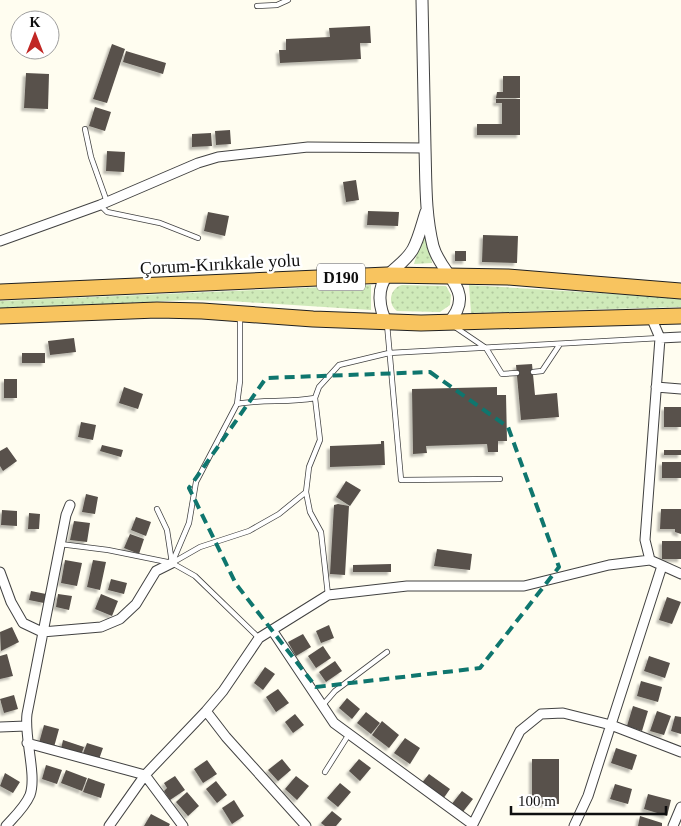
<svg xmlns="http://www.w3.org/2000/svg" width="681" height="826" font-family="'Times New Roman',serif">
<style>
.grass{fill:url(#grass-dots)}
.building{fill:#58514b;filter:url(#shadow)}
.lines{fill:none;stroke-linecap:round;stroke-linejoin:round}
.service-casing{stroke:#424242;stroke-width:6}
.minor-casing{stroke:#424242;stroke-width:11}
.tertiary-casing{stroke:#424242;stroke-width:13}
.trunk-casing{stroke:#202020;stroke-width:17}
.service{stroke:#fff;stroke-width:4.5}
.minor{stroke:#fff;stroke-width:9}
.tertiary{stroke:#fff;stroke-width:11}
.trunk{stroke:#f8c45f;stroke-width:15}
.marked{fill:none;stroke:#0f766e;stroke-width:4;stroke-dasharray:10 6;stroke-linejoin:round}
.labels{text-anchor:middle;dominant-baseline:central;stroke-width:5;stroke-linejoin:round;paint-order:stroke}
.shield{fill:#fff;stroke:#575757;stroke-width:1}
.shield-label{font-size:16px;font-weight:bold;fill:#0f0f0f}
.street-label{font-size:18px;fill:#0f0f0f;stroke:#fff}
</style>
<defs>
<pattern id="grass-dots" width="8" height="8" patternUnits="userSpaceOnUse" patternTransform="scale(1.25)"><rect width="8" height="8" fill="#cfeab9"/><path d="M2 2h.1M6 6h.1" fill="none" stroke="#b1c89e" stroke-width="1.8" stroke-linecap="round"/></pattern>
<filter id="shadow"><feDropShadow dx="-3" dy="3" stdDeviation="1" flood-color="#0004"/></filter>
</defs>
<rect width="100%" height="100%" fill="#fffdf0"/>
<!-- grass -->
<path class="grass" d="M425 226 432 263 414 264Z
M371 285V310L230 301 189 300 0 309V301Z
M402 285 446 286 451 295 450 305 440 312 397 311C387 304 390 288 402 285Z
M469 285 681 298V307L471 313Z"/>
<!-- building -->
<path class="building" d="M370 26 371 43H360L361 59 280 63 279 50H286V39L330 37 329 28Z
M112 44 125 49 107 103 93 99Z
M126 51 166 63 163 74 123 62Z
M26 73 49 74 48 109 24 108Z
M503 76H520V98H496L497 92H503Z
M496 99H520V135H477V124H502V103H496Z
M95 107 111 112 105 131 89 126Z
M230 130 231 144 216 145 215 131Z
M211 133 212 146 192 147V134Z
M107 151 125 152 124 172 106 171Z
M356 180 359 200 346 202 343 182Z
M368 211 399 212 398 226 367 225Z
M208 212 229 216 225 236 204 231Z
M483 235 518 236 517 263 482 262Z
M455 251H466V261H455Z
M74 338 76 352 50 355 48 341Z
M22 353H45V363H22Z
M532 364 535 395 557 393 559 417 521 420 516 365Z
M4 379H17V398H4Z
M124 387 143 394 138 409 119 403Z
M497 387V395H506L507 441H498V452H488L487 444 426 446 427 453 413 454 412 389Z
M664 407H681V427H664Z
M81 422 96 425 93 440 78 437Z
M381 441H384L385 465 330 467V446L381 444Z
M102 445 123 450 121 457 100 451Z
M7 447 17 461 3 471 0 466V451Z
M664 450H681V455H664Z
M662 462H681V478H662Z
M346 481 361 490 350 506 336 497Z
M86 494 98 497 95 514 82 512Z
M338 504 349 506 345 575 330 574 334 505Z
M661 509H681V534L675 532V529H660Z
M2 510 17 511V526L1 525Z
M29 513 40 514 39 529H28Z
M136 517 151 522 146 536 131 530Z
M74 521 90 523 87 542 70 540Z
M130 534 144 539 139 554 124 548Z
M662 541H681V559H662Z
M437 549 472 554 470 570 434 566Z
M65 560 82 563 77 586 61 583Z
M93 560 106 562 100 590 87 587Z
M391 564V572H353V565Z
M111 579 127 583 124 594 108 590Z
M31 591 46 594 44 603 29 600Z
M58 594 72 596 69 610 56 607Z
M101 594 118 601 112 616 95 609Z
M667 597 681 602 672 624 659 620Z
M329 625 334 638 321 643 316 631Z
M12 627 19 642 1 651 0 632Z
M303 634 311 647 296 656 288 642Z
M323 646 331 658 316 668 308 656Z
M7 654 13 676 0 679V656Z
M649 656 670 663 665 678 644 671Z
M335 661 342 671 326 682 319 672Z
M265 667 275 674 263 690 254 683Z
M641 681 662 687 658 702 637 696Z
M278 689 289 703 276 712 266 697Z
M14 695 18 709 4 713 0 699Z
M347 698 360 709 352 719 339 708Z
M633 706 648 711 642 731 627 726Z
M657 711 671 716 664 735 650 731Z
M366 712 380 723 371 734 357 723Z
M295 714 304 725 293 733 285 722Z
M675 716 681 717V734L671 731Z
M382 721 399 735 389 748 372 735Z
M44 725 59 729 54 747 39 743Z
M405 738 420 748 410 764 394 753Z
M63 740 84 747 81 755 61 749Z
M87 743 103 748 98 762 82 756Z
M616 748 637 755 632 770 611 763Z
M282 759 291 770 278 781 268 770Z
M359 759 371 768 360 781 349 771Z
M532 759H559V804H532Z
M207 760 217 774 203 783 194 769Z
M46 765 62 770 57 784 42 779Z
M66 770 87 778 82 791 61 783Z
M5 773 20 782 13 793 0 786Z
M429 774 450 789 443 799 421 784Z
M175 776 185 790 170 800 164 791 167 788 164 783Z
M296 776 309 786 297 800 285 789Z
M88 778 105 784 101 798 83 792Z
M216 781 227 795 217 803 206 789Z
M340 783 351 792 338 807 327 798Z
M615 784 632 789 628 804 610 799Z
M462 791 473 799 462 813 451 805Z
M187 792 199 806 188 816 176 802Z
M648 794 671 800 667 816 644 809Z
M234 800 244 816 232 824 222 808Z
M332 811 342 819 336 826H325L321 823Z
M151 814 170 824 169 826H144Z
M640 816 662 823V826H638Z"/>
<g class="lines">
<defs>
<path id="service" d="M257 6 277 5 288 0
M85 129 91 157 107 202
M100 205 107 212 160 223 198 238
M387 324 401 480 500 479
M455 327 486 348 502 374 517 373
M533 372 542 371 560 344
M237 404 240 381V316
M306 492 310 512 321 532 328 595
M157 509 167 530 172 563 195 576 259 638
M60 544 108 550 172 563 200 547 249 531 279 514 306 492 309 467 320 440 315 398 319 387 339 365 389 353 660 338
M172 563 189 523 196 482 237 404C263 399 288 403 315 398
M322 706 335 691 387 652
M325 772 349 734"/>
<path id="minor" d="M0 241 100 205 198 163 218 157 308 147 425 148
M651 317 660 338 645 540 650 560 681 574
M660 338 681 337
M656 387 681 389
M0 572 11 602 23 623 42 632 101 627 120 619 136 604 156 571 172 563
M272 630 334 723 472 824
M206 711 226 737 306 826
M0 727 26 726
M27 743 145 775 183 826
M6 826C14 817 25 807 30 795 37 775 24 738 27 714L66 515 70 505
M109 826 145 775 206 711 223 691 259 638 328 595 407 586H524L609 565 650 560
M472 826 520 731 541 714 563 713 611 725 681 752
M574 826 588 796 662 566
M673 826 681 807"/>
<path id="tertiary" d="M422 0C423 49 424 99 425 148 426 181 425 214 433 246 441 276 478 291 448 323
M387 323C379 309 376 288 388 275 397 266 407 260 413 249 419 238 422 224 426 212"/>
<path id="trunk" d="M0 292 387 275 508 277 681 291
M0 316 157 310 202 311 313 319 421 323 681 316"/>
</defs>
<!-- service casing -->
<use href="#service" class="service-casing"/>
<!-- minor casing -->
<use href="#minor" class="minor-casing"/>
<!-- tertiary casing -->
<use href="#tertiary" class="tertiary-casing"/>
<!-- trunk casing -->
<use href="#trunk" class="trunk-casing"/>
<!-- service -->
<use href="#service" class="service"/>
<!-- minor -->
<use href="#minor" class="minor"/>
<!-- tertiary -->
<use href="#tertiary" class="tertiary"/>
<!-- trunk -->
<use href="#trunk" class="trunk"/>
</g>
<!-- marked area -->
<path class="marked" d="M430 372 508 427 559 567 480 668 316 687 236 584 189 488 266 378Z"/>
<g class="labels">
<!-- shield labels -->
<rect class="shield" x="317" y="263.5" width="48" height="27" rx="4"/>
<g class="shield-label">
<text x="341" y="277">D190</text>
</g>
<!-- street labels -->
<g class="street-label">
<text transform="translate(220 264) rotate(-3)">Çorum-Kırıkkale yolu</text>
</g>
</g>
<!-- north arrow -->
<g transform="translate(35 35)"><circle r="24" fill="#ffffff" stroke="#9f9f9f"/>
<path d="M0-4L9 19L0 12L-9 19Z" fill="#c12724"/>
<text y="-8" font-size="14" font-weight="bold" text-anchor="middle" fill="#0f0f0f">K</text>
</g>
<!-- scale -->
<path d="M511 806v8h155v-8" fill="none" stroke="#0f0f0f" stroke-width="2.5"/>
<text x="518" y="806" font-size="15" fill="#0f0f0f" stroke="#ffffff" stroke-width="4" paint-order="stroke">100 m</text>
</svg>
